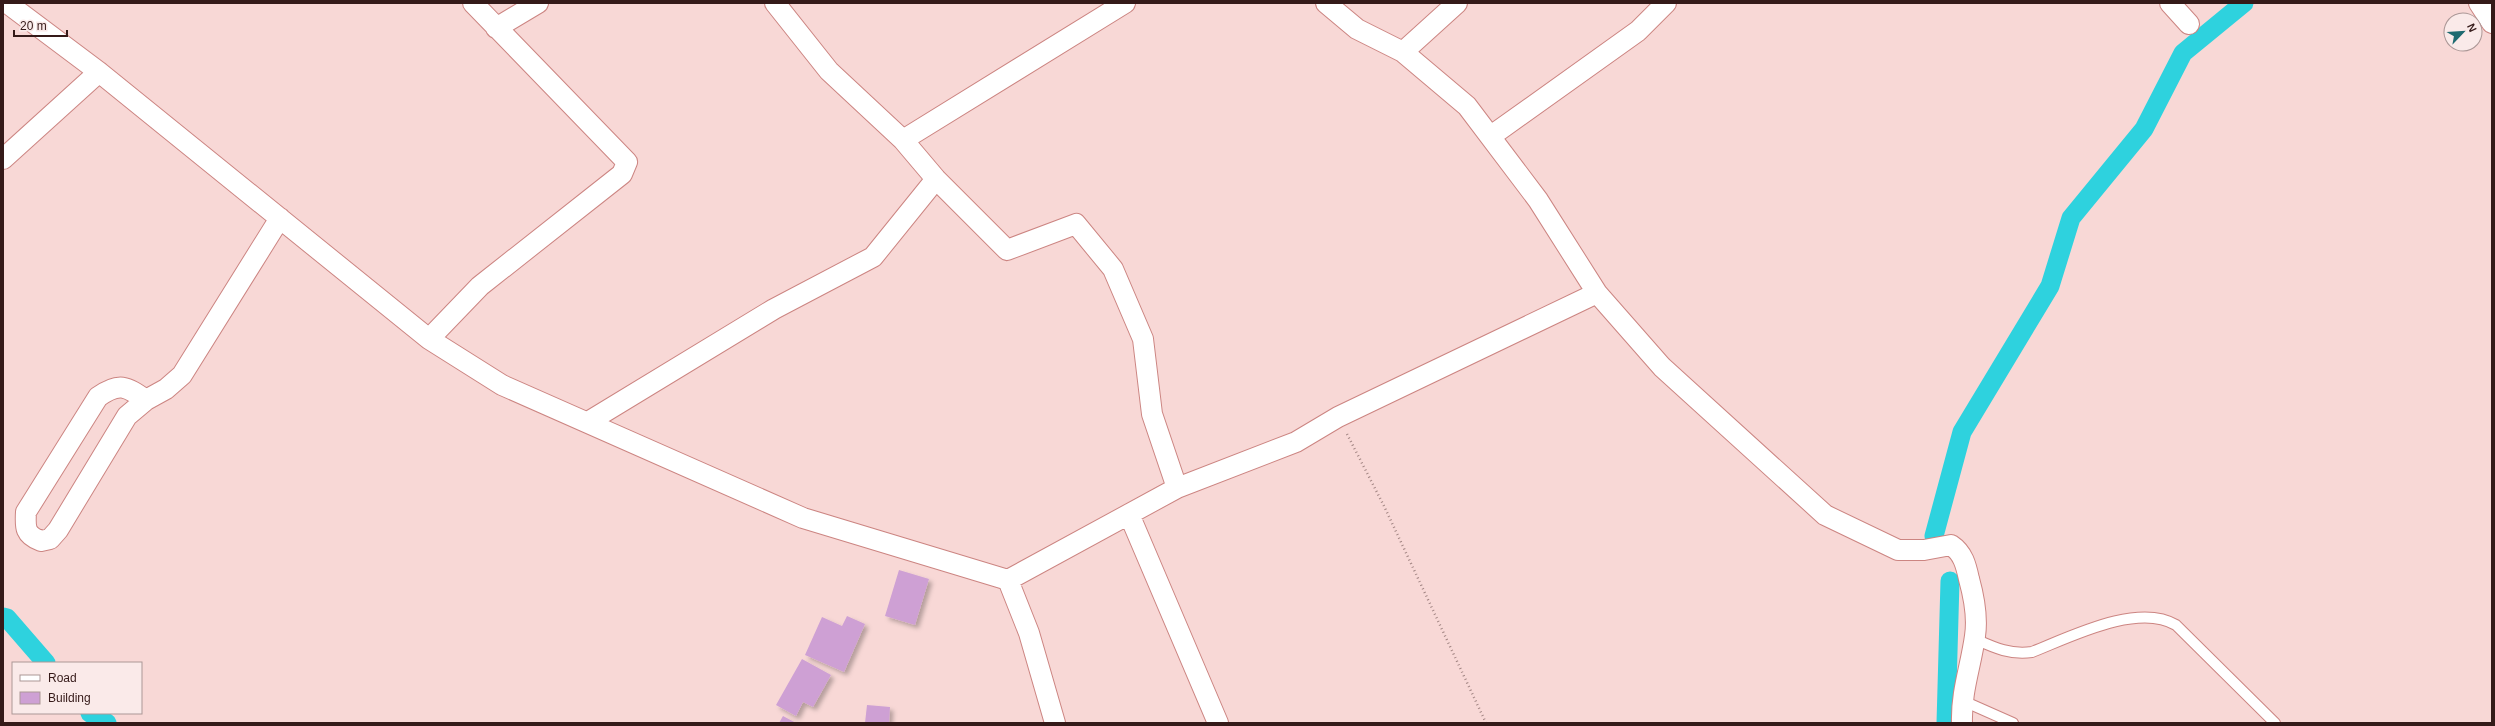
<svg xmlns="http://www.w3.org/2000/svg" width="2495" height="726" font-family="Arial,sans-serif">
<style>
.lines{fill:none;stroke-linecap:round;stroke-linejoin:round}
.canal{stroke:#2ed2de;stroke-width:19}
.building{fill:#cea0d4;filter:url(#shadow)}
.service-casing{stroke:#cc8582;stroke-width:12}
.minor-casing{stroke:#cc8582;stroke-width:22}
.path{stroke:#a38684;stroke-width:2.5;stroke-dasharray:1 3;stroke-linecap:butt}
.service{stroke:#fff;stroke-width:10}
.minor{stroke:#fff;stroke-width:20}
</style>
<defs>
<filter id="shadow"><feDropShadow dx="3.5" dy="3.5" stdDeviation="2" flood-color="#0004"/></filter>
</defs>
<rect width="100%" height="100%" fill="#f8d8d6"/>
<g class="lines">
<!-- canal -->
<path class="canal" d="M1934 536 1962 432 2050 286 2071 218 2144 129 2183 53 2244 3
M3 617 7 618 46 663
M90 713 107 723
M1946 723 1950 581"/>
</g>
<!-- building -->
<path class="building" d="M899 570 929 579 915 625 885 616Z
M847 616 865 624 844 672 805 655 822 617 842 626Z
M802 659 831 675 813 707 803 702 796 716 776 705Z
M867 705 890 707 889 723H865Z
M783 716 796 723H779Z"/>
<g class="lines">
<defs>
<path id="service" d="M1975 639C1995 648 2010 655 2032 652 2070 637 2138 602 2176 625L2275 723
M1961 700 2013 723"/>
<path id="minor" d="M7 3 99 72 429 339 502 385 803 518 1008 580 1177 488 1296 442 1338 417 1597 293
M775 3 829 71 903 140 936 179 1007 250 1076 224 1113 269 1143 339 1152 414 1177 488
M1326 3 1357 29 1403 52 1467 106 1538 200 1597 293 1662 367 1825 515 1898 550H1924L1951 545C1963 553 1966 565 1969 579 1974 597 1978 616 1975 636 1971 666 1961 691 1962 723
M2170 3 2189 24
M2479 3 2492 23
M496 28 538 3
M1403 52 1457 3
M1491 136 1638 31 1666 3
M903 140 1125 3
M3 159 99 72
M429 339 480 286 622 174 627 162 473 3
M146 400C126 386 119 382 98 397L26 512C25 528 25 535 41 541L50 539 58 530 127 416 146 400 166 389 182 375 280 218
M588 422 774 309 873 257 936 179
M1129 514 1218 723
M1008 580 1029 633 1055 723"/>
</defs>
<!-- service casing -->
<use href="#service" class="service-casing"/>
<!-- minor casing -->
<use href="#minor" class="minor-casing"/>
<!-- path -->
<path class="path" d="M1347 434 1384 506 1486 723"/>
<!-- service -->
<use href="#service" class="service"/>
<!-- minor -->
<use href="#minor" class="minor"/>
</g>
<!-- border -->
<rect width="2495" height="726" fill="none" stroke="#351a19" stroke-width="8"/>
<!-- legend -->
<rect x="12" y="662" width="130" height="52" fill="#faeae9" stroke="#ab9796"/>
<rect x="20" y="675" width="20" height="6" fill="#ffffff" stroke="#ab9796"/>
<text x="48" y="682" font-size="12" fill="#351a19">Road</text>
<rect x="20" y="692" width="20" height="12" fill="#cea0d4" stroke="#ab9796"/>
<text x="48" y="702" font-size="12" fill="#351a19">Building</text>
<!-- north arrow -->
<g transform="translate(2463 32) rotate(65)"><circle r="19" fill="#faeae9" stroke="#ab9796"/>
<path d="M0-3L7 15L0 10L-7 15Z" fill="#1e6a70"/>
<text y="-6" font-size="11" font-weight="bold" text-anchor="middle" fill="#351a19">N</text>
</g>
<!-- scale -->
<path d="M14 30v6h53v-6" fill="none" stroke="#351a19" stroke-width="2"/>
<text x="20" y="30" font-size="12" fill="#351a19" stroke="#faeae9" stroke-width="3" paint-order="stroke">20 m</text>
</svg>
